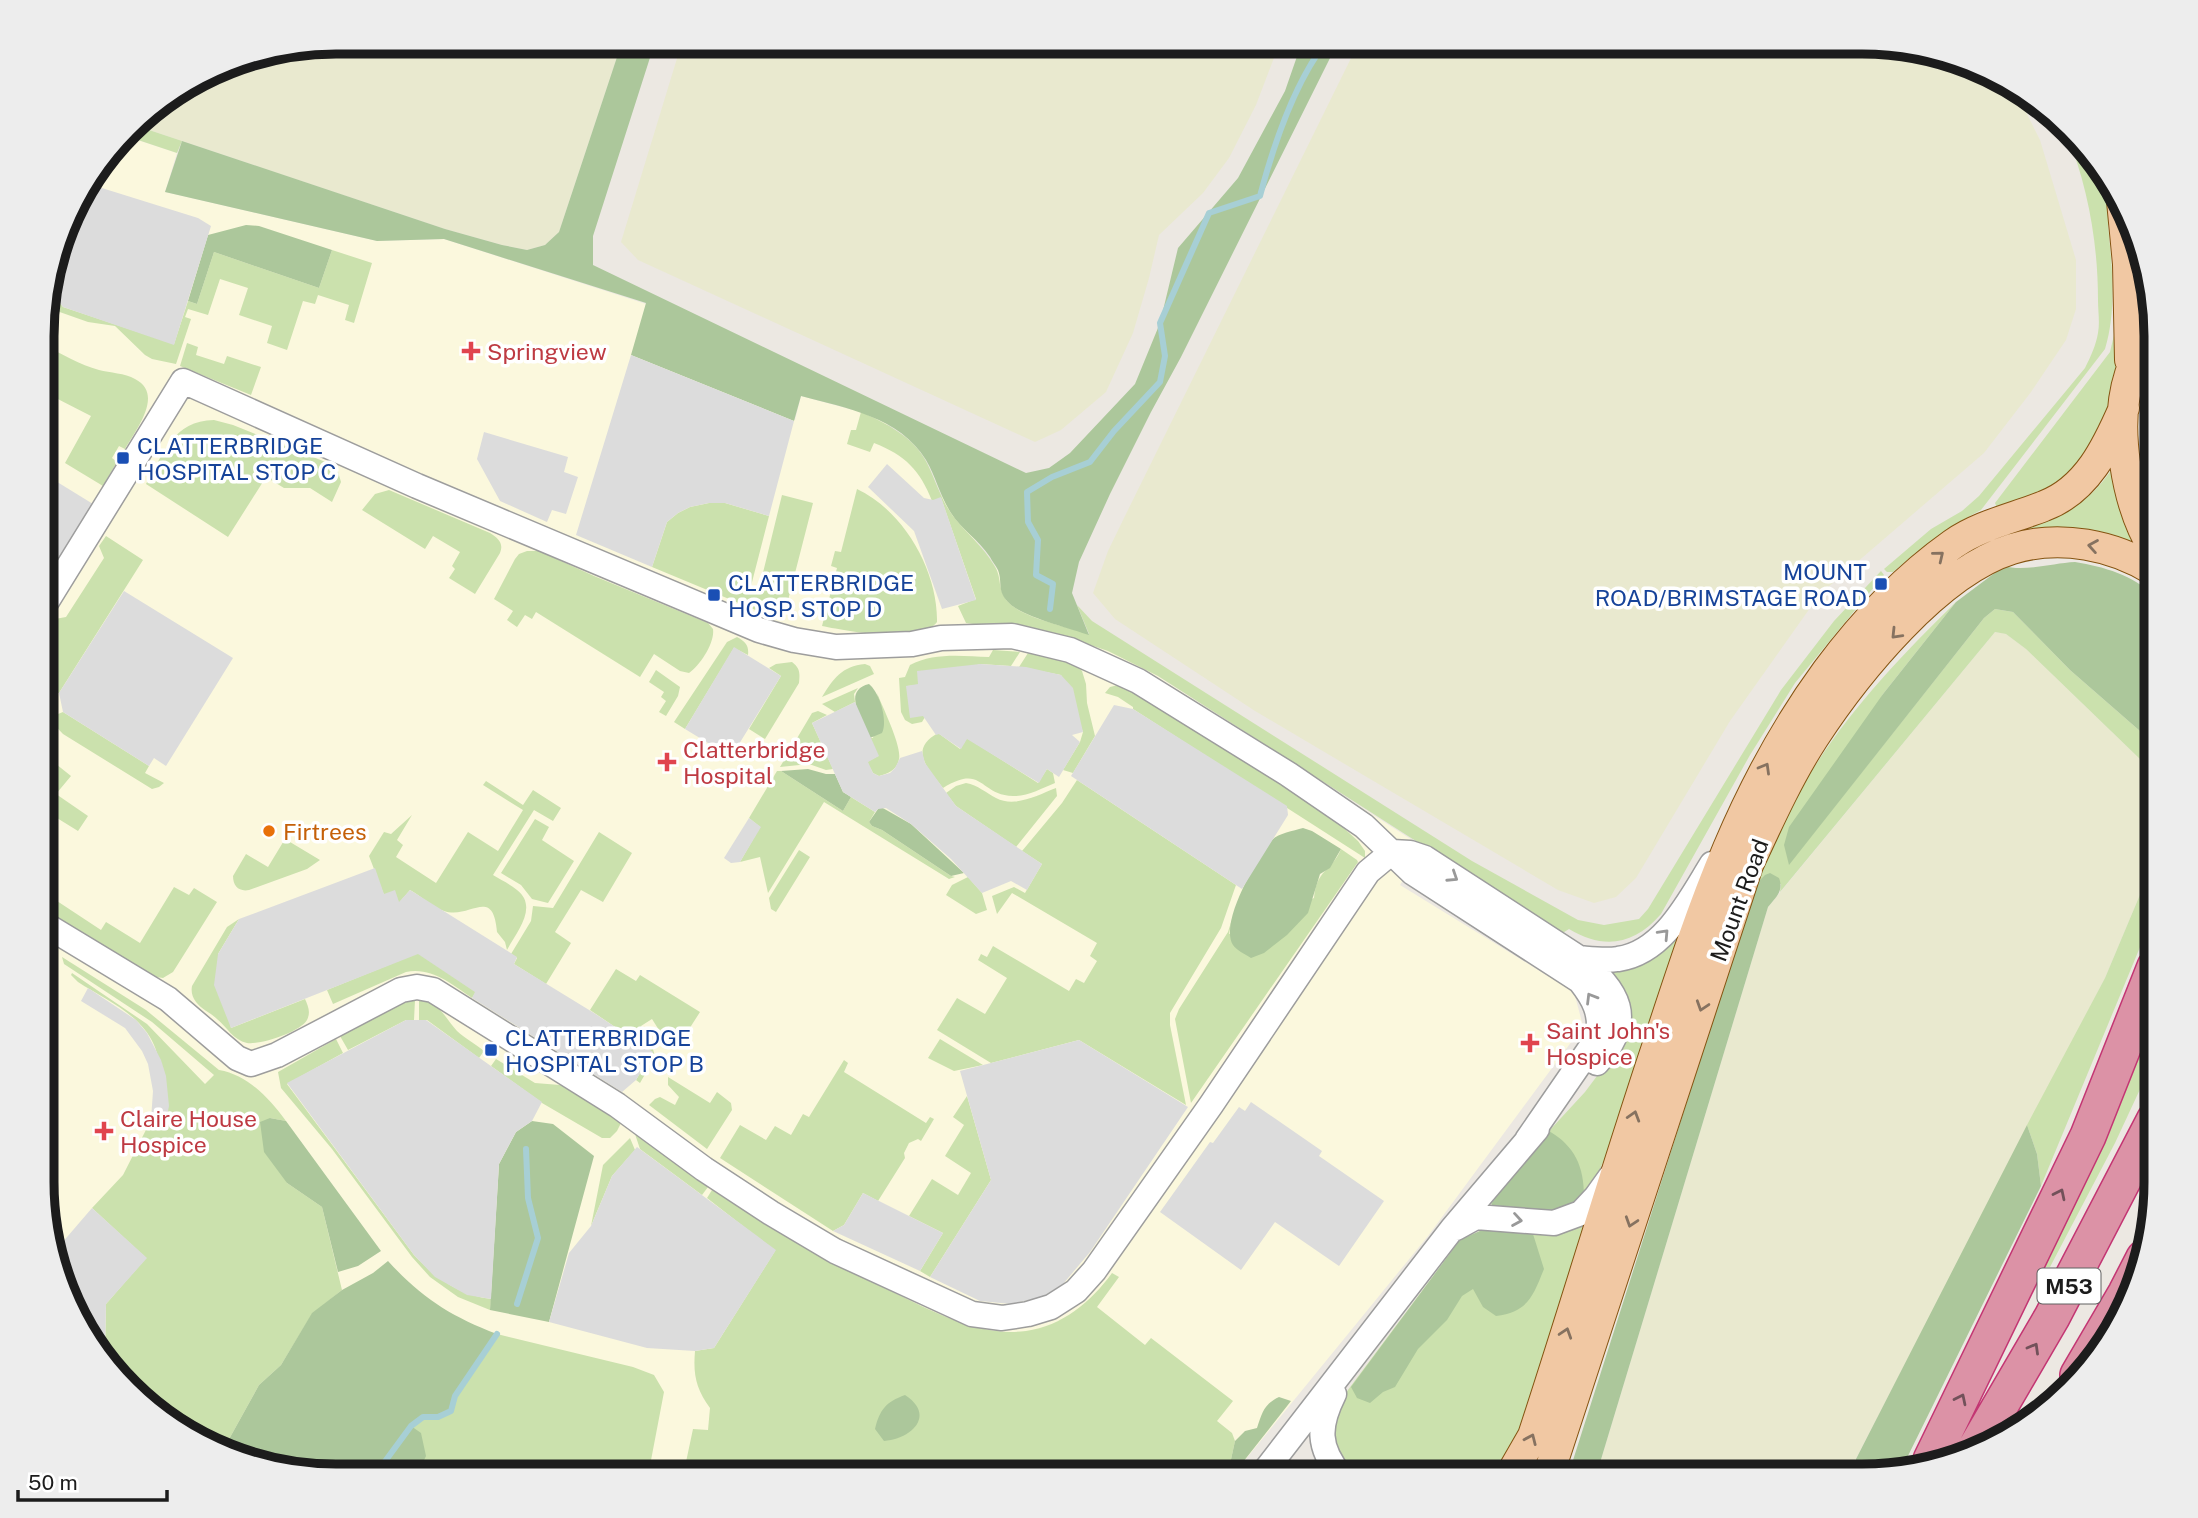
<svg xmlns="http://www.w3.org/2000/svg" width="2198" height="1518" font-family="'Public Sans',sans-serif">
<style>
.education{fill:#fbf8dd}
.farmland{fill:#e9e9cf}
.grass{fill:#cbe1ad}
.forest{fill:#acc79b}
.parking{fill:#dcdcdc}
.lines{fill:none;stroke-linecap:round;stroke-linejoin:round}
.stream{stroke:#a7cfd5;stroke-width:6}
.minor-casing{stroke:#9d9d9d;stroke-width:27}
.major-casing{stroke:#845310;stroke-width:32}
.highway-casing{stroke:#c33673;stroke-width:38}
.minor{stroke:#fff;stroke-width:24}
.major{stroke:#f1c8a3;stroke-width:30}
.highway{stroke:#dc92a6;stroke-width:35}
.oneway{stroke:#867260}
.oneway2{stroke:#999}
.oneway3{stroke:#72515a}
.health-dot{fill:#e0444e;stroke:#fff;stroke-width:2.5}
.transit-dot{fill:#1a4fb4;stroke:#fff;stroke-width:2.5}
.food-dot{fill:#e8710a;stroke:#fff;stroke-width:2.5}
.labels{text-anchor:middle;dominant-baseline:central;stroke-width:7;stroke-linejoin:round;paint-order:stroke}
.shield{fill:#fff;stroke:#606060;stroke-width:2}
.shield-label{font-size:21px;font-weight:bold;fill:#1c1c1c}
.health-label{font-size:23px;fill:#be3a42;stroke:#fff;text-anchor:start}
.transit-label{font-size:23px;fill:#164399;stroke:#fff;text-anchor:start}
.food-label{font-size:23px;fill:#c56008;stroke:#fff;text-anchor:start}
.street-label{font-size:23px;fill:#1c1c1c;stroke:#fff}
.rim{fill:none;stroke:#1c1c1c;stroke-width:9}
</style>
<rect width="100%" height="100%" fill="#ece8e2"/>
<!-- education -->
<path class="education" d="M126 136 177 153 165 192 377 241 444 239 646 304 632 355 795 420 801 396 861 412 886 423 1032 615 1089 635 1122 653 1423 847 1400 885 1574 992 1583 1026 1428 1236 1232 1476 317 1475 241 1460 157 1415 81 1329 44 1220V298L73 206Z"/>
<!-- farmland -->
<path class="farmland" d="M336 42H622L559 232 545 245 527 250 502 245 445 229 134 125 142 115 224 64Z
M682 42H1280L1256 105 1229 158 1203 193 1159 235 1149 278 1133 333 1106 392 1061 430 1035 442 638 260 621 242Z
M1359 42 1881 43 1957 58 2014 88 2040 140 2076 260V309L2066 340 2031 392 1984 453 1820 594 1730 721 1636 878 1616 897 1594 903 1558 890 1255 711 1115 619 1093 593 1108 551 1124 518Z
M1995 632 2006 634 2026 649 2141 760 2155 777V859L2105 978 1847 1476H1596L1768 907Z"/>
<!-- grass -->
<path class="grass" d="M134 125 182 141 177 153 126 136Z
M2066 133 2113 191 2119 221 2108 225C2112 266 2117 309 2105 349L1981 510C1948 527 1921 548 1893 572H1887L1884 569 1931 529 1962 511 1979 496 2085 368C2091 356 2096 345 2098 333 2100 322 2098 311 2098 300 2098 244 2088 185 2066 133Z
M332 250 372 263 354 323 345 320 349 305 318 295 315 304 303 301 287 350 267 343 272 326 239 315 248 288 220 279 208 315 188 309 185 317 191 319 176 364 152 359 145 355 115 326 88 322 54 310 44 304 48 287 63 307 174 344 188 301 197 304 214 252 319 288Z
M2115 331 2120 343 2109 412 2079 475 1999 513 1995 503 2110 352Z
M187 343 198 347 196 355 224 364 227 356 261 367 251 395 180 366Z
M44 345C62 354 80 365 99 370 110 373 125 373 135 379 165 394 135 431 125 449L119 446 112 458 117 462 103 486 65 463 91 416 46 393C61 364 52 370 44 345Z
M861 412C886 423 914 437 927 463 936 481 941 500 953 516 966 533 983 546 994 565 1003 578 996 589 1009 603 1024 618 1068 627 1089 634L1077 605 1092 621 1472 861 1578 920 1604 925 1639 919 1648 909 1781 690 1834 621 1881 571 1884 575 1795 683 1750 755 1661 914C1634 945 1604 950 1569 929L1561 934 1158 676 1108 651 1067 637 966 623 958 606 976 599 941 498 932 501C920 470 905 455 874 443L870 452 847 444 851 430H856Z
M214 420 233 425 328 463 338 472 341 482 332 502 310 488H284L266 477 228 537 146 484C164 453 173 421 214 420Z
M2112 469 2138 545 2012 538 2010 533C2055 519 2084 510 2112 469Z
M857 489C904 511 938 571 937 622 920 645 847 631 822 626L837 568 831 566 835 551 841 552Z
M389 490 490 533C498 538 504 543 500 553L475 594 449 578 455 569 452 566 460 552 433 536 425 549 362 510 375 494Z
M782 495 813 503 784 616H770L652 567 667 522 678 513 690 507 709 503H725L769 516 751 586 758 593Z
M106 536 143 560 59 693H44V637L55 619 66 617 104 558 99 546Z
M527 551H539L594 576 708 623 713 629C715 643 700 665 689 673L680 671 654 654 640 677 536 612 532 619 525 615 517 627 507 620 513 611 494 599 515 559 519 554Z
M1956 602 1883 694 1789 864 1984 618 1995 609 2013 612 2070 670 2148 738 2155 749V777L2141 760 2026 649 2006 634 1995 632 1780 892 1781 884H1756C1774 845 1790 804 1813 769 1853 706 1903 654 1956 602Z
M737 637C746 642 749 646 748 655L734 648 685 729 674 722 727 642Z
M993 650 1020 652 1011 666 980 664 918 685 907 686 925 717 922 722 912 724 905 720 901 712 899 678 905 677 910 665C934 652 963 656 989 657Z
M1028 653 1059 659 1078 666 1082 671 1086 684 1087 703 1095 736 1073 773 1063 770 1080 742 1083 732 1061 675 1019 667Z
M792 662C800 668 800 673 799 683L765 739 749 729 781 676 769 668 776 664Z
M865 664 870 666 874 674 822 697C833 679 842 666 865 664Z
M656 670 680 687 678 696 666 716 659 712 666 701 661 697 664 692 649 682Z
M1118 685H1123L1249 762 1337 822 1358 841 1365 851V858L1133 709V707L1118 697 1105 693 1110 687Z
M858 688 854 694 855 702 835 712 822 704Z
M877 693C882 706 902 746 899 759 897 770 889 773 879 776L873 773 867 762 878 756 870 738H873L880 705Z
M44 708 58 714 63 712 149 766 145 773 164 783 159 787 152 789 63 734 44 714Z
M818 711 827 715 812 723 833 769 826 770 809 764 780 767 812 713Z
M938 733 960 749 967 738 1038 783 1047 769 1053 773 1055 783C1042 788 1027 797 1013 796 979 795 983 763 943 788 928 768 908 750 938 733Z
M51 760 71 776 56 794 88 816 78 831 44 810V771Z
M777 771H781L843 811 851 797 875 812 869 822 872 826 882 830 951 876 955 877 949 879 824 802 768 893 760 857 740 862 760 827 749 818Z
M1077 780 1236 885 1221 928 1170 1013V1025L1186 1105 1079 1040 991 1063 937 1030 957 998 985 1014 1007 978 978 960 981 954 987 957 993 946 1069 991 1076 979 1084 983 1097 961 1090 956 1097 943 1012 893 997 914 992 896 1014 887 1025 893 1042 864 1022 851 1062 803Z
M486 781 523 805 533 790 561 808 553 821 534 810 493 875C501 880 510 884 517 890 539 907 516 933 507 950L505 942 497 932C493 885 470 920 444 911 432 907 421 896 410 890L399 903 384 895 369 856 384 832 391 834 412 815 397 840 403 845 396 857 436 883 468 832 498 851 523 810 483 785Z
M966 783C978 785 986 793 996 798 1015 808 1038 795 1056 788L1057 796 1016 847 956 806 946 793 956 786Z
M535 819 549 827 542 840 574 861 548 903 532 899 521 885 501 873Z
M599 832 632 853 603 902 581 890 555 932 571 943 546 984 514 964 517 958 511 954 531 921 533 906 553 908Z
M285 839 320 860 307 869 249 890C239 892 233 886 233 876L246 854 268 867Z
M1341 849 1357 860 1358 862 1191 1103 1175 1019 1179 1009 1228 932 1232 919 1229 934 1314 898C1317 868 1331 873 1341 849Z
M799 850 810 857 776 912 771 909 769 898Z
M2155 859V911L2041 1186 2037 1154 2027 1125 2105 978Z
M968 877 982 893 987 910 976 914 946 895 952 885Z
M174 887 189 895 194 888 217 902 173 972 163 978 149 976 59 921 56 911 57 901 101 930 106 922 140 943Z
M1691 913 1620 1125 1594 1182 1584 1196 1549 1131 1585 1092 1606 1064 1609 973Z
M239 919 218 954 231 1028 305 999C308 1006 311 1012 307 1020 300 1032 261 1045 247 1043 233 1040 227 1027 217 1019 211 1013 201 1009 196 1002 192 997 191 992 192 986L227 927Z
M418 953 476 992 472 998C451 984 432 967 406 972L333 1004 327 990Z
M62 957 146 1010 219 1070C248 1075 269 1098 286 1121L270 1118 287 1183 322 1207 342 1290 312 1314 281 1365 259 1385 223 1450 157 1415 105 1356 106 1304 146 1258 92 1208 123 1175 151 1120 166 1121C163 1101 162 1062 154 1045 141 1014 104 999 78 982L71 975 72 973 147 1024 205 1084 214 1075 152 1022 64 964Z
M616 969 636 981 640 975 700 1012 677 1048 664 1038 652 1019 641 1026 652 1045 655 1057 640 1083 636 1080 652 1052 590 1010Z
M415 1000 414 1020H406L348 1050 340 1036 400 1004Z
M419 1000C441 1003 444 1017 457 1031 464 1038 476 1044 484 1051L479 1058 427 1020H419Z
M2155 1004V1057L2115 1143 2050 1267H2043Z
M336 1039 343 1053 287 1084 414 1255C436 1278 458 1295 491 1299L490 1310 458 1297 430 1277 412 1257 332 1149 281 1088 278 1072Z
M940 1039 983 1065 954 1071 928 1058Z
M496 1059 535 1083 560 1085 573 1089 621 1123 617 1131 610 1138H602L542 1103 491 1066Z
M844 1060 848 1063 844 1072 926 1123 930 1117 934 1119 921 1141 918 1139 909 1143 904 1153 905 1158 878 1201 863 1193 844 1225 833 1231 720 1158 740 1125 766 1140 775 1126 791 1135 803 1114 809 1117Z
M668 1077 710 1103 717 1092 731 1103 732 1110 707 1149 649 1105 655 1099 660 1097 675 1105 679 1097 668 1085Z
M967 1096 991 1180 930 1277 920 1271 943 1233 909 1216 932 1179 958 1195 971 1173 945 1156 964 1125 953 1117Z
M635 1134 644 1135 708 1187 702 1195 640 1149Z
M630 1138 635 1150 612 1176 591 1226 603 1165Z
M712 1190C773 1229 834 1265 899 1295 938 1314 981 1337 1026 1331 1062 1326 1091 1302 1112 1273L1119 1277 1097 1307 1145 1345 1151 1338 1233 1401 1217 1421 1232 1433 1235 1441 1230 1464 1216 1476H683L693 1429 708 1430 710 1408C696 1389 693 1375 695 1351L714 1348 775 1251 707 1198Z
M1589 1219 1517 1444 1489 1476H1359L1334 1450 1336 1406 1460 1240 1480 1231 1504 1229 1533 1234 1564 1232Z
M497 1334 633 1367 654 1375 664 1392 648 1476 375 1475 411 1426 423 1417H438L451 1411 455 1396Z"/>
<!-- forest -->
<path class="forest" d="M622 42H655L593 236V265L1026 473 1049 468 1070 453 1135 384 1160 323 1178 248 1238 178 1285 91 1302 42H1338L1181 357 1151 412 1110 494 1079 562 1072 593 1089 635C1070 628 1024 617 1010 604 996 591 1003 583 998 570 996 566 992 561 990 557 979 540 961 529 951 513 940 496 936 477 926 460 900 417 846 408 801 396L794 421 631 355 646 303 444 239 377 241 165 192 182 141 445 229 502 245 527 250 545 245 559 232Z
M246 225 259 226 332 250 319 288 214 252 197 304 188 301 208 235Z
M2075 562C2105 567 2132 575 2155 596V749L2148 738 2070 670 2013 612 1995 609 1984 618 1789 865 1784 845 1789 827 1883 694 1956 602 2004 566C2024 572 2053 563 2075 562Z
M869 684C880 693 888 721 882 733L870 738C863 720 841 691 869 684Z
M808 769 826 774H835L843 792 851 797 843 811 781 771Z
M881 807 911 824 964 873 951 876 882 830 872 826 869 822 878 809Z
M1303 828 1312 831 1341 849 1330 868 1320 874 1308 913 1287 935 1264 953 1251 958C1245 954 1236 950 1233 945 1219 923 1257 858 1272 840 1279 833 1293 831 1303 828Z
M1770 873 1779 878C1784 891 1776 897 1768 907L1596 1476H1568L1756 884 1765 875Z
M270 1118 286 1121 381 1251 358 1266 338 1272 322 1207 287 1183 264 1152 260 1122Z
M532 1121 553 1124 594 1156 549 1322 490 1310 499 1164 516 1132Z
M2027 1125 2037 1154 2041 1186 1903 1466 1859 1476 1856 1459Z
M1549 1131C1575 1146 1584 1167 1584 1196L1564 1211 1495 1208 1491 1204 1528 1153Z
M1504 1229 1533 1234 1544 1269C1533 1296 1528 1312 1496 1316L1483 1307 1473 1289 1462 1296 1447 1320 1418 1349 1395 1387 1383 1392 1370 1403 1357 1398 1351 1387 1460 1240 1480 1231Z
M388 1261C422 1298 450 1316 497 1334L455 1396 451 1411 438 1417H423L411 1426 421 1433 426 1456 417 1475C354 1475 280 1481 223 1450L259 1385 281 1365 312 1313 342 1290 373 1273Z
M905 1395C936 1415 912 1439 884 1441L875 1429C880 1409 886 1402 905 1395Z
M1279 1397 1291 1401 1232 1476H1216L1230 1464 1235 1441 1245 1431 1257 1428C1262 1413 1264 1404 1279 1397Z"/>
<!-- parking -->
<path class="parking" d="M89 184 198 218 211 226 174 345 63 307 48 287 73 206Z
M631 355 794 421 769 516 725 503H709L690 507 678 513 667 522 652 567 576 535Z
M484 432 568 457 564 472 578 477 566 514 552 510 547 522 500 501 477 459Z
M887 464 924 498 933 500 941 497 976 600 942 609 914 531 868 487Z
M54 480 93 504 46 578 44 576V495Z
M124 591 233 658 166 766 154 758 149 766 63 712 59 693Z
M734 647 781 676 731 757 685 729Z
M980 664 1026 667 1061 675 1073 688 1083 732 1072 735 1080 742 1059 777 1047 769 1039 783 967 739 961 749 939 734 936 735 923 716 910 718 906 686 918 684 917 671Z
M855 702 879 756 868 762 873 773 879 776 890 773 895 768 900 758 922 751 925 763 956 806 1042 864 1027 890 1011 881 982 893 951 859 911 824 886 808 878 809 875 812 843 792 812 723Z
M1114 705 1133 709 1287 806 1288 815 1242 889 1071 776Z
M749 818 761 827 740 862 731 863 724 858Z
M375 868 384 894 395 890 399 902 410 890 517 957 514 964 594 1013 653 1052 636 1080 622 1092 472 998 475 992 418 954 231 1028 214 985 218 954 239 919Z
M88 988 136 1020 147 1033 161 1060 166 1076 169 1106 166 1121 151 1120 153 1091 148 1064 142 1051 125 1028 81 1001Z
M406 1020H426L542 1102 532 1121 516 1132 499 1164 491 1299 467 1295 435 1277 414 1255 287 1083Z
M1079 1040 1188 1107 1090 1252 1063 1284 1042 1297 1011 1304 980 1301 930 1277 991 1180 960 1071Z
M1251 1102 1322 1151 1319 1156 1384 1201 1339 1266 1275 1222 1241 1270 1160 1212 1210 1142 1213 1143 1239 1107 1245 1111Z
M637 1147 776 1250 714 1348 695 1351 647 1348 549 1322 569 1253 591 1226 612 1176Z
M863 1193 943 1233 920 1271 833 1231 844 1225Z
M92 1208 147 1258 106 1304 105 1356 81 1329 55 1251Z"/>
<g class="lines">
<!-- stream -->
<path class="stream" d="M1050 609 1053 584 1036 575 1038 540 1028 522 1027 492 1052 477 1090 462 1114 431 1160 382 1165 356 1160 323 1209 213 1260 196C1273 147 1295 82 1326 42
M517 1304 538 1238 528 1198 526 1149
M375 1475 411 1426 423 1417H438L451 1411 455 1396 497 1334"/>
<defs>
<path id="minor" d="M44 606 183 381 417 486 759 630 794 640 836 647 912 644 941 638 1012 636 1070 650 1138 681 1288 774 1364 826 1413 873 1580 981C1594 999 1602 1013 1598 1037L1527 1140
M1392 852 1410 853 1425 858 1579 958C1619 992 1636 1018 1597 1063
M44 924 168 999 237 1058 251 1064 277 1055 401 990 417 987 433 990 617 1105 704 1169 771 1213 835 1251 972 1314 1002 1318 1028 1314 1051 1307 1076 1291 1094 1271 1211 1105 1368 872 1392 852
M1579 958C1591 959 1605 961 1618 959 1664 953 1690 899 1712 864
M1456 1228 1476 1217 1554 1223 1581 1213 1596 1197 1611 1176
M1334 1394C1318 1426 1317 1447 1341 1476
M1261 1476 1452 1229 1537 1129"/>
<path id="major" d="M2122 201 2128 264 2130 360
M2155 320C2145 336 2136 355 2130 374 2113 426 2126 505 2155 551
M1510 1476 1533 1436C1576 1305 1615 1172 1659 1041 1703 907 1742 787 1827 671 1862 624 1905 578 1953 544 1980 525 2014 518 2044 506 2087 490 2107 447 2124 408
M1548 1476 1748 865C1768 822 1788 777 1814 737 1856 673 1937 572 2012 549 2060 534 2114 545 2155 571"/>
<path id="highway" d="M2078 1375 2126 1293 2144 1258
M1975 1449 2052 1317 2155 1119
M1931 1460 2088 1136 2155 967"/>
</defs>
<!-- minor casing -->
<use href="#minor" class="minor-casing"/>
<!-- major casing -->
<use href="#major" class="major-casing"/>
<!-- highway casing -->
<use href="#highway" class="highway-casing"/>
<!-- minor -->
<use href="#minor" class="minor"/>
<!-- major -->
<use href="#major" class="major"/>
<!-- highway -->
<use href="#highway" class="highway"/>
</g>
<!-- one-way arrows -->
<defs><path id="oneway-chevron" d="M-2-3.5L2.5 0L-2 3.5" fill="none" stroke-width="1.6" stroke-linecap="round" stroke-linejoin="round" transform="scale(1.75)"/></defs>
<g class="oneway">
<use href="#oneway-chevron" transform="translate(2093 546) rotate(-170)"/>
<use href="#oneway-chevron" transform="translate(1939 556) rotate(-39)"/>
<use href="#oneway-chevron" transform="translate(1896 634) rotate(134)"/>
<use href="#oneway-chevron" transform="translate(1765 768) rotate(-60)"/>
<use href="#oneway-chevron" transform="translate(1702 1006) rotate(108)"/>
<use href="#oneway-chevron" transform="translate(1634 1116) rotate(-73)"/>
<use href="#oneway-chevron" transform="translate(1631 1222) rotate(108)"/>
<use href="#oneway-chevron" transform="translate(1566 1333) rotate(-72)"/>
<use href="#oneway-chevron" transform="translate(1531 1439) rotate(-66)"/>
</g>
<g class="oneway2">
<use href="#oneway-chevron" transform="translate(1453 877) rotate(33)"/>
<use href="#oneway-chevron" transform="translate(1664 934) rotate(-47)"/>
<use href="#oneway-chevron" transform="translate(1591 998) rotate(-121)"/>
<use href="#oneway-chevron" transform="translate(1517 1220) rotate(9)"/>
</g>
<g class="oneway3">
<use href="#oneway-chevron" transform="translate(2060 1194) rotate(-64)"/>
<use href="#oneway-chevron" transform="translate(2034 1348) rotate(-60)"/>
<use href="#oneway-chevron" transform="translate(1961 1399) rotate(-64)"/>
</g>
<!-- markers -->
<g class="health-dot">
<path d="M467.5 340.5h7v7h7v7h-7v7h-7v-7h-7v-7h7z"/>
<path d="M663.5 751.5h7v7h7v7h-7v7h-7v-7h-7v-7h7z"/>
<path d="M1526.5 1032.5h7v7h7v7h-7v7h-7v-7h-7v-7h7z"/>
<path d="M100.5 1120.5h7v7h7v7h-7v7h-7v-7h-7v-7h7z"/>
</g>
<g class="transit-dot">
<rect x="116" y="451" width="14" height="14" rx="3.5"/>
<rect x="1874" y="577" width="14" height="14" rx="3.5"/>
<rect x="707" y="588" width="14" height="14" rx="3.5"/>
<rect x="484" y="1043" width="14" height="14" rx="3.5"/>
</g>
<circle class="food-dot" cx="269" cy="831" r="7"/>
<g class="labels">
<!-- shield labels -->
<rect class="shield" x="2037.5" y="1268.5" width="63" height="35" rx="5"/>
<g class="shield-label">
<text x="2069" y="1286">M53</text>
</g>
<!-- health labels -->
<g class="health-label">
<text x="487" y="351">Springview</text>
<text x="683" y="749">Clatterbridge<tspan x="683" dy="26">Hospital</tspan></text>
<text x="1546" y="1030">Saint John's<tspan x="1546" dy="26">Hospice</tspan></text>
<text x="120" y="1118">Claire House<tspan x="120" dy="26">Hospice</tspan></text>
</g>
<!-- transit labels -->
<g class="transit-label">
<text x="137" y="445">CLATTERBRIDGE<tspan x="137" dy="26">HOSPITAL STOP C</tspan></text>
<text x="1867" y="571" text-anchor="end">MOUNT<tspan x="1867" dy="26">ROAD/BRIMSTAGE ROAD</tspan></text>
<text x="728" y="582">CLATTERBRIDGE<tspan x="728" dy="26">HOSP. STOP D</tspan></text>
<text x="505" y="1037">CLATTERBRIDGE<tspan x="505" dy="26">HOSPITAL STOP B</tspan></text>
</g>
<!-- food labels -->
<g class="food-label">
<text x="283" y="831">Firtrees</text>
</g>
<!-- street labels -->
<g class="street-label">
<text transform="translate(1739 900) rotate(-70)">Mount Road</text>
</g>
</g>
<!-- crop -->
<path d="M0 0H2198V1518H0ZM336 54H1862A282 282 0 0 1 2144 336V1182A282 282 0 0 1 1862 1464H336A282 282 0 0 1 54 1182V336A282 282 0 0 1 336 54Z" fill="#ededed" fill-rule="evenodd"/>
<path class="rim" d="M336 54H1862A282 282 0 0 1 2144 336V1182A282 282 0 0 1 1862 1464H336A282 282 0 0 1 54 1182V336A282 282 0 0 1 336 54Z"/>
<!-- scale -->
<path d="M18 1490v10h149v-10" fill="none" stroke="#1c1c1c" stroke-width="3.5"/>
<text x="28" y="1490" font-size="21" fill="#1c1c1c" stroke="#ffffff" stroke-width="5" paint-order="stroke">50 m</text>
</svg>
